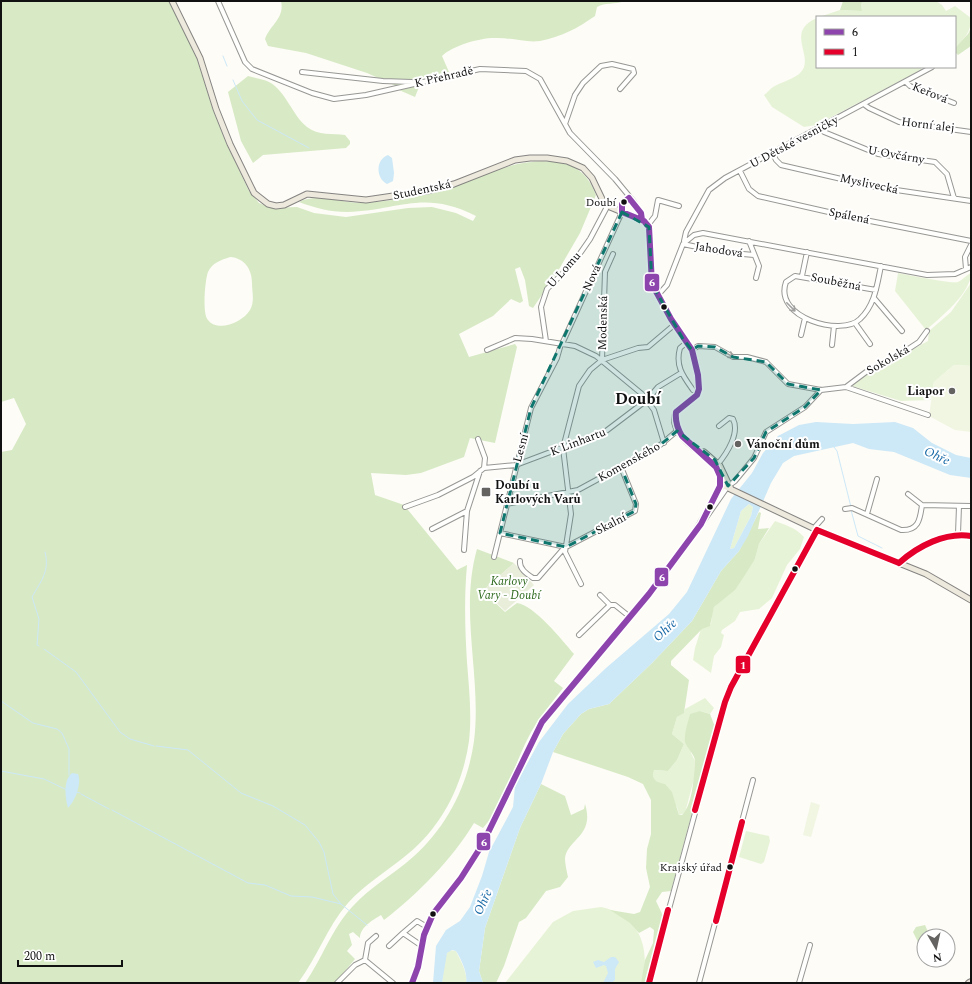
<svg xmlns="http://www.w3.org/2000/svg" width="972" height="984" font-family="Spectral,serif">
<style>
.green{fill:#e7f3d7}
.forest{fill:#d8eac5;fill-rule:evenodd}
.cemetery{fill:#e9eedb}
.pitch{fill:#f0f6e1}
.water{fill:#cde8f7;fill-rule:evenodd}
.lines{fill:none;stroke-linecap:round;stroke-linejoin:round}
.stream{stroke:#cde8f7;stroke-width:1}
.minor-casing{stroke:#979795;stroke-width:6}
.major-casing{stroke:#858482;stroke-width:7}
.highway-casing{stroke:#858482;stroke-width:8}
.minor{stroke:#fffffe;stroke-width:4}
.major{stroke:#ede9dc;stroke-width:5}
.highway{stroke:#eae1d8;stroke-width:5.5}
.bus-1-casing{stroke:#fff;stroke-width:9}
.bus-2-casing{stroke:#fff;stroke-width:9}
.bus-1{stroke:#8e44ad;stroke-width:6}
.bus-2{stroke:#e4002b;stroke-width:6}
.oneway{stroke:#a0a09f}
.marked{fill:#0f766e;fill-opacity:0.2;stroke:#0f766e;stroke-width:3;stroke-dasharray:8 5;stroke-linejoin:round}
.bus-dot{fill:#111;stroke:#fff;stroke-width:1.5}
.poi-dot{fill:#646362;stroke:#fff;stroke-width:1.5}
.labels{text-anchor:middle;dominant-baseline:central;stroke-width:4;stroke-linejoin:round;paint-order:stroke}
.bus-label{font-size:11px;fill:#111;stroke:#fff;text-anchor:end}
.street-label{font-size:12px;fill:#111;stroke:#fff}
.poi-label{font-size:12px;font-weight:bold;fill:#111;stroke:#fff;text-anchor:start}
.park-label{font-size:12px;font-style:italic;fill:#2f6b1f;stroke:#fff}
.water-label{font-size:13px;font-style:italic;fill:#1768a6;stroke:#fff}
.district-label{font-size:16px;font-weight:bold;fill:#111;stroke:#fff}
.line-badge{stroke:#fff;stroke-width:1.5}
.badge-label{font-size:11px;text-anchor:middle;font-weight:bold;fill:#fff}
</style>
<rect width="100%" height="100%" fill="#fdfcf7"/>
<!-- green -->
<path class="green" d="M863 1H936L942 5 946 11 955 6 971 18C971 32 965 38 955 48V17H819L840 10 862 11 861 4Z
M817 18V67H921V70L816 125 804 127 772 107 764 95C767 93 770 89 773 87 781 82 795 79 801 72 815 56 784 32 817 18Z
M898 273C909 275 951 284 958 282 963 280 966 275 971 273 971 293 941 317 926 330L895 291Z
M971 283V366L954 365 934 382 931 400 901 401 852 386 856 380 928 341 929 331 951 312Z
M749 504 753 507 751 516 734 548 730 549 741 511Z
M775 521C786 525 796 528 804 537L800 549 787 565 772 598 759 609 740 612 735 621 722 630 721 633 724 635 721 647 714 656 711 673 693 660 695 648 701 629 711 624 712 614 714 607 755 559 759 544Z
M705 698 714 708 710 714 700 711 691 753 695 761 694 779 685 813 679 815 677 807 659 783 654 779 652 773 653 770 668 771 677 760 684 744 672 734 677 717 684 712 685 709Z
M746 831 769 836 770 841 764 862 761 864 739 857Z
M601 907C639 915 651 947 642 983H505L553 922 573 911Z
M449 950 456 951C460 959 468 973 466 983H442C443 973 442 958 449 950Z"/>
<!-- forest -->
<path class="forest" d="M1 1H169L197 59 213 110 227 145 249 191 259 203 271 208 297 207 314 213 346 217 408 208 432 207 456 213 473 221 476 216C423 189 398 211 347 212 330 212 315 208 299 202 318 192 343 204 365 203 383 202 401 198 419 196 465 189 506 156 554 162 576 164 588 174 596 195L580 233 558 271 533 308 529 306 525 280 520 267 515 269 523 301 520 303 511 299 493 316 459 334 469 357 515 344 517 347 495 443 470 438 464 457 421 473 406 475 371 473 375 495 404 505 457 570 467 565C464 598 465 630 467 662 469 688 472 715 469 741 463 784 442 826 409 853 389 870 365 884 348 903 327 927 317 958 298 983H1V452L12 450 26 424 14 398 1 402ZM230 257C245 258 252 270 252 283 252 293 255 301 250 310 243 322 218 333 208 320 202 314 205 280 208 272 212 263 221 260 230 257Z
M281 1H624C615 5 605 2 597 7L595 16C578 28 561 37 540 41 525 43 509 37 494 38 479 38 452 46 442 56L449 72 423 77 415 97 399 90 394 85 367 73 306 53 268 46 265 39C270 25 285 18 281 1Z
M843 1H863L861 4 862 11 840 10Z
M971 28V46L958 55 955 52V48L968 34Z
M248 76C255 78 263 79 269 82 286 91 292 115 307 127 318 136 333 133 345 135L350 141V144L346 148 263 155 253 163 241 141 228 92Z
M759 512 761 513 758 529 769 528 759 544 755 559 745 575 735 590 714 607 710 626 702 629 671 661V665L689 680 684 713 677 717 672 734 684 744 677 760 668 771 654 770C650 779 658 783 665 784L672 792 679 815H682C693 805 694 775 695 761 695 755 687 748 685 742 684 733 688 722 690 714L700 711 710 714 715 727 671 891 662 892 656 901 664 918 646 983H641L645 960 653 943 654 930 650 927 639 933 630 923 610 910 634 914 640 912 650 887 646 868 647 849 651 834V800L643 784 628 777 553 752 563 734 581 714 589 709 609 704 652 663 692 621 721 571 739 551Z
M477 549 514 563 483 591 505 612 517 603C534 605 562 640 574 654L554 681 563 688C551 704 537 720 528 738 513 767 505 804 483 828L474 823C453 858 417 895 384 920L381 915C373 920 360 927 360 938L353 932 349 934 352 945 347 951 355 959 335 983H305C322 959 332 928 353 906 370 887 394 874 413 857 447 827 468 785 474 741 482 678 459 612 477 549Z
M541 784 565 796 571 815 584 809 585 804C595 836 568 838 565 858 565 864 567 872 568 877L560 887 546 891 526 918 519 922 504 966 496 983H483L479 971 485 928 520 828Z
M925 925 929 934 928 936H924V940L918 942 913 932 916 927Z"/>
<!-- cemetery -->
<path class="cemetery" d="M514 563 534 585 505 611 483 590Z"/>
<!-- pitch -->
<path class="pitch" d="M954 365 971 366V432L955 430 929 416 934 382Z
M811 802 820 805 811 837 803 835Z"/>
<!-- water -->
<path class="water" d="M388 155 392 158 394 173 393 181 387 184C376 178 375 160 388 155Z
M816 422 853 424 895 422 913 428 932 443 956 455 971 458V478L950 475 894 452 869 449 853 443 794 456 783 463 771 483 748 536 739 551 721 571 692 621 652 663 609 704 589 709 581 714 563 734 553 752 541 784 520 828 485 928 479 971 483 983H466C468 973 461 959 456 951L452 950 447 953 442 983H433L436 946 446 930 460 921 470 907 482 876 489 852 513 807 515 786 539 742 568 704 606 668 669 614 687 592 731 499 752 473 763 453 778 436 799 425ZM749 504 753 507 751 516 734 548 730 549 741 511Z
M72 773 78 774C82 784 75 801 68 808 65 798 63 780 72 773Z
M611 957H615L619 962 615 969V980L611 983H603L608 973 606 966 604 965 596 968 593 962 598 960 604 962Z"/>
<g class="lines">
<!-- stream -->
<path class="stream" d="M223 56 227 66
M233 80 242 101 257 120 309 148
M834 447 837 451 851 507
M851 510 858 536 882 548
M39 646 37 645 39 619 32 597C41 581 50 571 45 552
M44 649 76 672 120 732 130 739 154 746
M1 701 33 723 57 729 62 733 69 749V775
M156 746 188 750 241 793 273 806 305 825 319 842 324 852 333 894 341 904
M1 771 44 779 67 790
M76 792 80 793
M81 794 109 809
M112 810 248 883 265 885 291 896 312 897 341 904 367 925"/>
<defs>
<path id="minor" d="M218 1 245 62 252 69 312 93 334 99 366 95 480 69 526 71 540 79 570 133 615 179 634 202 641 213 642 220
M302 72 383 81 412 82 414 84
M906 82 910 86 954 103
M865 105 869 108 899 122 971 132
M565 124 575 95 583 83 601 66 612 64 633 69 634 73 620 89
M821 128 824 132 878 154 935 162 947 174 954 198
M773 154 776 160 781 165 876 187 971 201
M740 171 749 189 758 196 855 218 971 241
M648 225 655 216 658 200 679 206
M684 241 686 232 709 190 725 178 932 67
M749 241 759 266 756 278
M683 244 721 252 754 255
M966 269 965 257 971 245
M802 276 807 252
M876 290 795 276 786 282C773 318 842 337 860 319 875 305 877 285 881 266
M658 295 667 285 683 244 694 235 703 233 927 275 955 274 971 267
M874 298 902 331
M855 323 870 344
M801 335 805 318
M546 341 541 307 547 289 574 262 590 239 608 205
M686 343 680 348C675 366 683 376 693 390
M562 344 622 212V204L629 198
M832 345 834 326
M487 350 515 338 532 339 575 346 596 356 642 394 654 410 664 443
M692 350 698 346 715 347 733 357H747L766 362 788 384 821 390 846 387 866 372 887 363 919 342 927 331
M602 360 605 272 613 254
M846 387 928 415
M478 439 485 458 484 468
M718 464C727 453 740 433 733 419L729 418 719 426
M908 494 922 505 971 506
M507 504 578 490 659 446 678 430
M405 507 438 495 473 477 484 468 516 465 606 431 647 400 658 387 681 373
M845 509 852 508 901 530C919 531 920 519 922 505
M867 514 877 479
M703 522 728 486 735 481 754 458 766 432 805 407 821 390
M814 528 822 519
M432 529 467 511
M500 533 566 547 635 511 636 504 621 467
M958 534 959 506
M464 550 467 511 480 471
M494 557 531 408 557 358 561 344
M520 561C519 569 527 574 533 578H538L565 547
M899 563C913 548 951 530 971 536
M581 584 565 552 571 514 563 448 579 386 590 370 602 360 638 348 648 347 674 325
M600 595 610 605
M579 635 610 605H615L630 617
M403 933 417 921 427 927
M389 946 403 933 422 946
M365 960 393 983
M365 960 368 943 376 936
M337 983 355 965 365 960
M412 983C422 963 420 939 430 919 436 905 448 895 457 883 467 871 474 857 482 845 505 805 519 761 542 722 603 647 678 573 720 486L726 483
M649 983 725 702 755 642 817 530
M699 983 753 780
M799 983 810 945"/>
<path id="major" d="M172 1 200 58 216 109 230 144 254 193 268 204 276 206 284 205 307 194 366 200 427 191 454 184 515 160 530 158H547L567 161 583 168 592 178 604 203 610 207 644 221 649 227 652 284 671 319 692 350 698 375 699 389 697 395 676 412C667 436 703 451 715 466 719 471 721 479 724 486L817 530 926 574 971 600
M704 452 720 466 731 489"/>
<path id="highway" d="M969 983 971 982"/>
</defs>
<!-- minor casing -->
<use href="#minor" class="minor-casing"/>
<!-- major casing -->
<use href="#major" class="major-casing"/>
<!-- highway casing -->
<use href="#highway" class="highway-casing"/>
<!-- minor -->
<use href="#minor" class="minor"/>
<!-- major -->
<use href="#major" class="major"/>
<!-- highway -->
<use href="#highway" class="highway"/>
<defs>
<path id="bus-1" d="M412 983 418 967 424 935 433 914 461 878 482 845 542 722 649 594 701 524 720 486V476L716 467 682 436C677 428 675 421 676 412L697 395 699 389 698 375 692 350 671 319 652 284 649 227 644 221 622 212V204L629 198 641 213 642 220"/>
<path id="bus-2" d="M817 530 899 563
M899 563C918 546 945 532 971 536
M695 810 725 702 731 687 817 530
M716 921 742 822
M649 983 668 910"/>
</defs>
<!-- bus-1 casing -->
<use href="#bus-1" class="bus-1-casing"/>
<!-- bus-2 casing -->
<use href="#bus-2" class="bus-2-casing"/>
<!-- bus-1 -->
<use href="#bus-1" class="bus-1"/>
<!-- bus-2 -->
<use href="#bus-2" class="bus-2"/>
</g>
<!-- one-way arrows -->
<defs><path id="oneway-shaft" d="M-6 0H5M1.5-3L5.5 0L1.5 3" fill="none" stroke-width="1.6" stroke-linecap="round" stroke-linejoin="round"/></defs>
<g class="oneway">
<use href="#oneway-shaft" transform="translate(791 307) rotate(45)"/>
<use href="#oneway-shaft" transform="translate(728 354) rotate(26)"/>
</g>
<!-- marked area -->
<path class="marked" d="M622 212 649 227 652 284 683 339 692 350 698 346 715 347 733 357 766 362 788 384 821 390 805 407 766 432 754 458 728 486 715 460 677 431 659 446 621 467 636 504 635 511 566 547 500 533 531 408Z"/>
<!-- markers -->
<g class="bus-dot">
<circle cx="624" cy="202" r="3.5"/>
<circle cx="664" cy="307" r="3.5"/>
<circle cx="710" cy="507" r="3.5"/>
<circle cx="795" cy="569" r="3.5"/>
<circle cx="730" cy="867" r="3.5"/>
<circle cx="433" cy="914" r="3.5"/>
</g>
<g class="poi-dot">
<circle cx="952" cy="391" r="4"/>
<circle cx="738" cy="444" r="4"/>
<rect x="481" y="487" width="10" height="10" rx="2"/>
</g>
<g class="labels">
<!-- bus labels -->
<g class="bus-label">
<text x="616" y="202">Doubí</text>
<text x="722" y="867">Krajský úřad</text>
</g>
<!-- street labels -->
<g class="street-label">
<text transform="translate(444 77) rotate(-13)">K Přehradě</text>
<text transform="translate(930 93) rotate(22)">Keřová</text>
<text transform="translate(928 125) rotate(7)">Horní alej</text>
<text transform="translate(794 142) rotate(-28)">U Dětské vesničky</text>
<text transform="translate(896 155) rotate(10)">U Ovčárny</text>
<text transform="translate(869 184) rotate(12)">Myslivecká</text>
<text transform="translate(422 190) rotate(-12)">Studentská</text>
<text transform="translate(849 216) rotate(12)">Spálená</text>
<text transform="translate(719 250) rotate(9)">Jahodová</text>
<text transform="translate(564 270) rotate(-48)">U Lomu</text>
<text transform="translate(592 278) rotate(-66)">Nová</text>
<text transform="translate(836 282) rotate(11)">Souběžná</text>
<text transform="translate(603 323) rotate(-89)">Modenská</text>
<text transform="translate(888 360) rotate(-30)">Sokolská</text>
<text transform="translate(578 442) rotate(-21)">K Linhartu</text>
<text transform="translate(521 448) rotate(-75)">Lesní</text>
<text transform="translate(629 462) rotate(-29)">Komenského</text>
<text transform="translate(611 524) rotate(-28)">Skalní</text>
</g>
<!-- poi labels -->
<g class="poi-label">
<text x="944" y="391" text-anchor="end">Liapor</text>
<text x="746" y="444">Vánoční dům</text>
<text x="495" y="485">Doubí u<tspan x="495" dy="14">Karlových Varů</tspan></text>
</g>
<!-- park labels -->
<g class="park-label">
<text x="509" y="581">Karlovy<tspan x="509" dy="14">Vary - Doubí</tspan></text>
</g>
<!-- water labels -->
<g class="water-label">
<text transform="translate(937 456) rotate(25)">Ohře</text>
<text transform="translate(665 630) rotate(-42)">Ohře</text>
<text transform="translate(483 902) rotate(-65)">Ohře</text>
</g>
<!-- district labels -->
<g class="district-label">
<text x="638" y="399">Doubí</text>
</g>
</g>
<g class="line-badge">
<rect x="644" y="273" width="16" height="19" rx="4" fill="#8e44ad"/>
<rect x="654" y="567" width="15" height="20" rx="4" fill="#8e44ad"/>
<rect x="735" y="655" width="16" height="19" rx="4" fill="#e4002b"/>
<rect x="476" y="832" width="15" height="19" rx="4" fill="#8e44ad"/>
</g>
<g class="badge-label">
<text x="652" y="286">6</text>
<text x="662" y="581">6</text>
<text x="743" y="669">1</text>
<text x="484" y="846">6</text>
</g>
<!-- border -->
<rect width="972" height="984" fill="none" stroke="#111111" stroke-width="4"/>
<!-- legend -->
<rect x="816" y="16" width="140" height="52" fill="#ffffff" stroke="#a0a0a0"/>
<rect x="824" y="29" width="20" height="6" fill="#8e44ad" stroke="#a0a0a0"/>
<text x="852" y="36" font-size="12" fill="#111111">6</text>
<rect x="824" y="49" width="20" height="6" fill="#e4002b" stroke="#a0a0a0"/>
<text x="852" y="56" font-size="12" fill="#111111">1</text>
<!-- north arrow -->
<g transform="translate(936 948) rotate(171)"><circle r="19" fill="#ffffff" stroke="#a0a0a0"/>
<path d="M0-3L7 15L0 10L-7 15Z" fill="#646362"/>
<text y="-6" font-size="11" font-weight="bold" text-anchor="middle" fill="#111111">N</text>
</g>
<!-- scale -->
<path d="M18 960v6h104v-6" fill="none" stroke="#111111" stroke-width="2"/>
<text x="24" y="960" font-size="12" fill="#111111" stroke="#ffffff" stroke-width="3" paint-order="stroke">200 m</text>
</svg>
